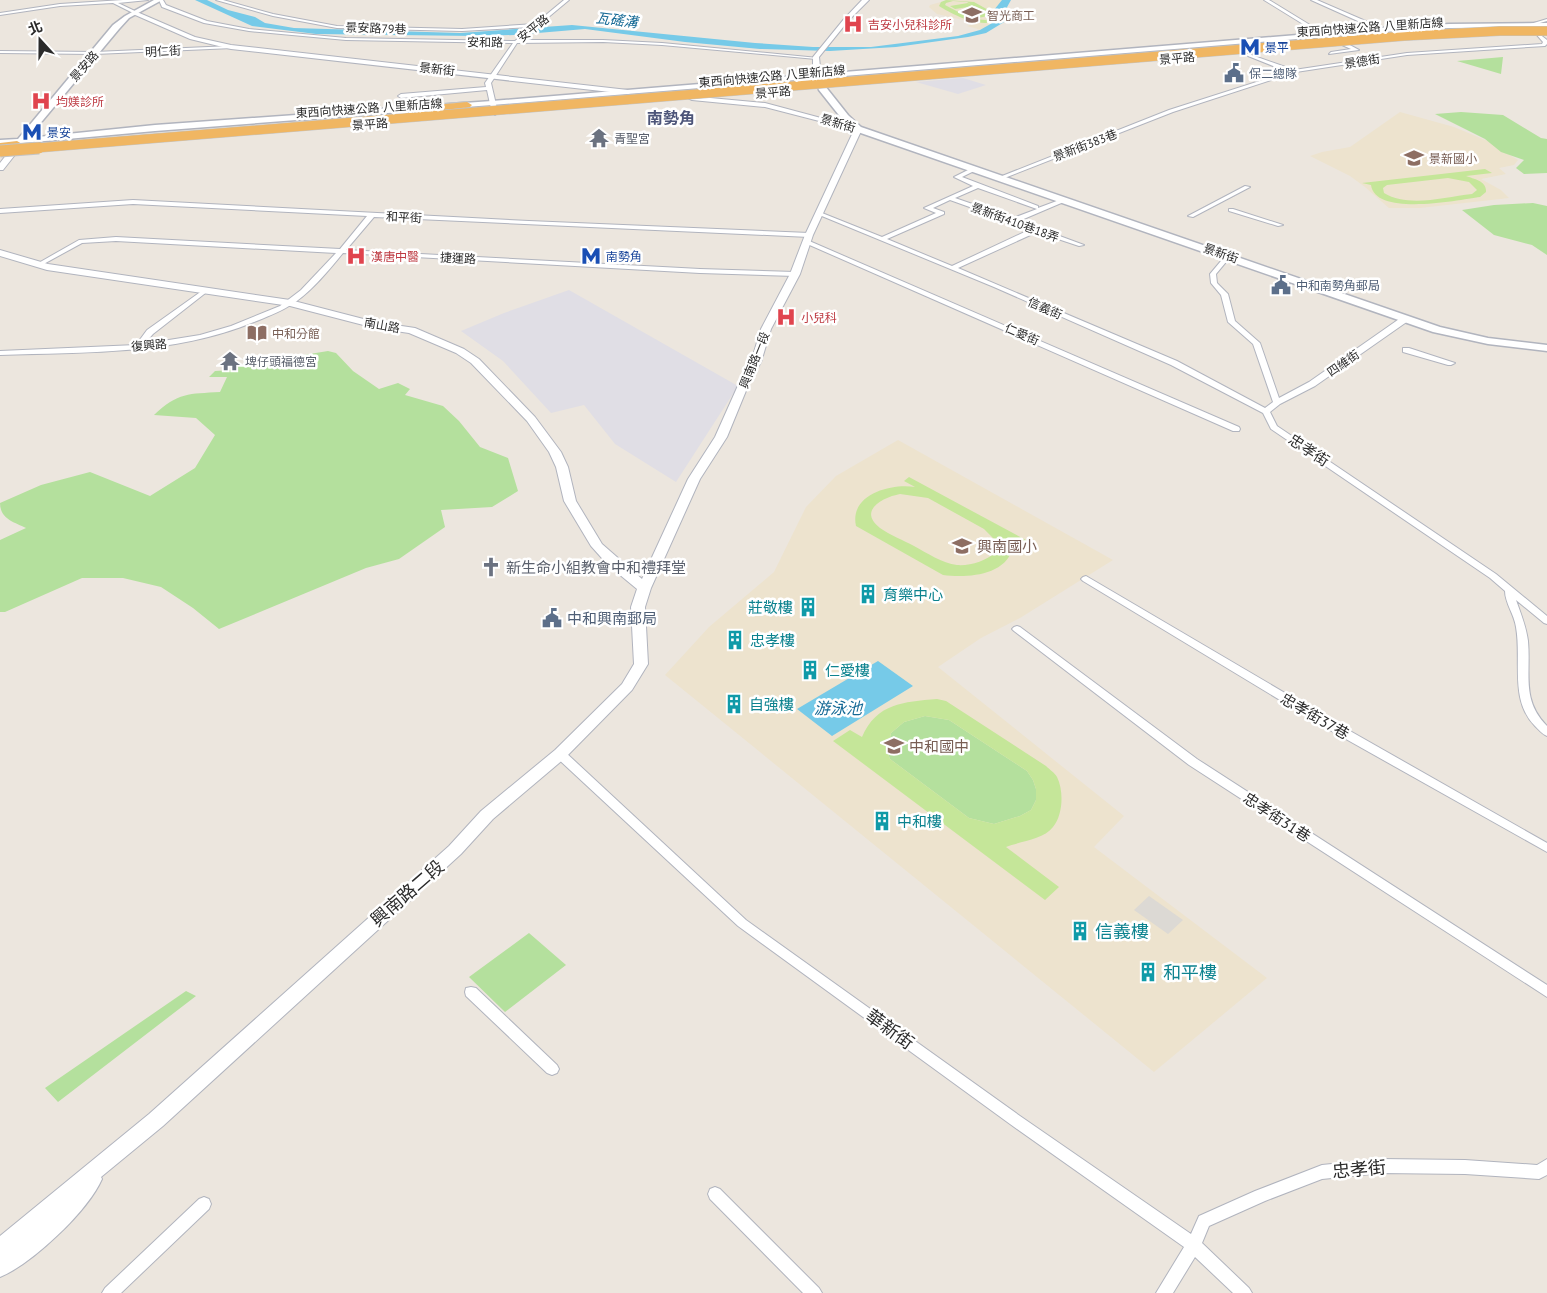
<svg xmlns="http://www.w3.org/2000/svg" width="1547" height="1293" font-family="'PT Sans','Noto Sans TC',sans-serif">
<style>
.industrial{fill:#e0dee5}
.education{fill:#ede3ce}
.green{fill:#b4e09d}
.pitch{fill:#c5e699;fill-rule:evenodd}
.plaza{fill:#dcd9d4}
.water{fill:#76cae8}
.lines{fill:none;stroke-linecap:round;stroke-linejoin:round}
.minor-casing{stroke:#b1b4be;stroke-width:2}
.tertiary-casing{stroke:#b1b4be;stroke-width:2}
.secondary-casing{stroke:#b1b4be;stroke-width:3}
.trunk-casing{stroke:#c4c4c4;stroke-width:2}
.minor{fill:#fff;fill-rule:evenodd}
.tertiary{fill:#fff;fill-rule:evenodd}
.secondary{fill:#fff;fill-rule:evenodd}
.trunk{fill:#f0b662;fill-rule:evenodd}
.rail-far1-casing{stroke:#a1a3b4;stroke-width:3}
.rail-casing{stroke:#a1a3b4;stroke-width:4}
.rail-far1{stroke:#fff;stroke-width:2;stroke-dasharray:5.5;stroke-linecap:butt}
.rail{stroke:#fff;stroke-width:2.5;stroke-dasharray:8;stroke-linecap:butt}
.trunk-bridge-far1-casing{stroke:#c4c4c4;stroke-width:10;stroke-linecap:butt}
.trunk-bridge-casing{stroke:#c4c4c4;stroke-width:13;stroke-linecap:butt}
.trunk-bridge-far1{stroke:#f0b662;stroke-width:9}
.trunk-bridge{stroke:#f0b662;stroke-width:11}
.labels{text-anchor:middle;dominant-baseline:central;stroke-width:5;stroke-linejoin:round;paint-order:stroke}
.far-education-label{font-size:12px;fill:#785e54;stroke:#fff;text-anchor:start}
.far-health-label{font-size:12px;fill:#be3a42;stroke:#fff;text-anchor:start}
.far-street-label{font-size:12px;fill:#2b2b2b;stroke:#fff}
.far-transit-label{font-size:12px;fill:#164399;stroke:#fff;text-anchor:start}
.far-service-label{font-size:12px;fill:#4e5e75;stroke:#fff;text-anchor:start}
.far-worship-label{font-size:12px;fill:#5b616d;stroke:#fff;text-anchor:start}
.far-water-label{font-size:14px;font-style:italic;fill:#146995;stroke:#fff}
.street-label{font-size:15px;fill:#2b2b2b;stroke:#fff}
.education-label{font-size:15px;fill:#785e54;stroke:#fff;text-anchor:start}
.worship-label{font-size:15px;fill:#5b616d;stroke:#fff;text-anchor:start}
.culture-label{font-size:15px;fill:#0d838f;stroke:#fff;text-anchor:start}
.service-label{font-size:15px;fill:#4e5e75;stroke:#fff;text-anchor:start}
.far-district-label{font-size:16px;font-weight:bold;fill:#4d5579;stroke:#fff}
.water-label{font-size:16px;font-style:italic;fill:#146995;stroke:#fff}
.near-street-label{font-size:18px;fill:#2b2b2b;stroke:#fff}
.near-culture-label{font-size:18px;fill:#0d838f;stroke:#fff;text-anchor:start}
</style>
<rect width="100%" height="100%" fill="#ece6de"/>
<!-- industrial -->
<path class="industrial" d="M963 78 986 85 958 94 916 82Z
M569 290 738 386 676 482 615 444 584 405 551 413 503 361 461 331 504 313Z"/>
<!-- education -->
<path class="education" d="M948 0H1002L1003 18 981 30 967 26 976 23 937 14 929 7 930 5Z
M1400 112 1454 127 1507 149 1505 152 1518 160 1514 165 1499 168 1506 174 1481 179 1501 190 1509 198 1420 208H1389L1365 187 1350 176 1310 156 1322 152 1350 147Z
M898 440 1113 560 1020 618 981 638 938 667 1124 816 1094 847 1267 978 1154 1072 665 675 709 627 774 572 806 507 836 476Z"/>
<!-- green -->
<path class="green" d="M1503 57 1501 74 1457 61Z
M1461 112 1503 115 1541 138 1547 139V173L1524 174 1516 168 1524 160 1501 152 1485 139 1435 114Z
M1533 203 1547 206V255L1532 245 1494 235 1462 210 1494 205Z
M328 351 336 353 353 371 379 389 398 383 410 389 405 395 443 406 459 421 480 447 508 458 518 491 492 507 441 510 445 527 399 559 366 568 219 629 193 608 161 587 123 578H82L5 612H0V540L26 528C14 522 0 519 0 503L41 485 90 472 150 496 195 468 215 435 196 418 154 415C178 392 189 394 220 392L227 377H209L215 371 233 370 235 366Z
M925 716 949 720 1027 771 1033 780 1036 789V800L1031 810 1020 816 994 824 969 818 890 759 887 751 891 733 904 722Z
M529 933 566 965 505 1012 469 977Z
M186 991 196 996 58 1102 45 1088Z"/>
<!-- pitch -->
<path class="pitch" d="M946 0 974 2 1001 17C987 32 953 15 939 6L941 2ZM953 1 967 2 972 5 968 3 950 6 955 9 975 6 993 15 995 17 986 20 973 19 993 15 985 12 964 15 945 5 946 3Z
M1485 169 1492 173 1466 176C1474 179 1487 181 1486 192L1480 197C1459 200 1375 217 1371 185L1362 183ZM1448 178 1469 182 1477 190 1472 194C1444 197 1409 208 1384 193L1383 188 1387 185Z
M909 477 1035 545 1027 549 1008 540 1012 550C1004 576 966 578 943 575L856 526C849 494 892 483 915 487L904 481ZM900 494 928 498 984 529 995 540 996 552C986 561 970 566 957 565 942 563 927 553 914 546 903 540 890 535 880 528 857 510 884 497 900 494Z
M937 699 946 701 1046 766C1050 770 1055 773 1057 777 1064 791 1063 815 1053 827 1043 840 1020 841 1006 847L1059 887 1045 900 833 741 850 730 862 737C877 703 903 702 937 699ZM925 716 949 720 1027 771 1033 780 1036 789V800L1031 810 1020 816 994 824 969 818 890 759 887 751 891 733 904 722Z"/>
<!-- plaza -->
<path class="plaza" d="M1149 896 1183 920 1168 934 1134 910Z"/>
<!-- water -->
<path class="water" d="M195 0H207L228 10 255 17 265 23 294 28 460 33 572 25 755 43 813 47H871L958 36 980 30 1001 18 1000 15 994 10 1002 0H1011L1006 9 1009 19 986 33 968 37 896 47 830 51 760 49 685 42 585 29 514 35 475 36 316 34 252 26Z
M878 661 913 686 832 736 797 709Z"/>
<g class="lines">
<defs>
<path id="minor" d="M123 0H148L118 3 137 12 135 14 113 3 60 6 0 15V13L60 4Z
M159 0H163L166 5 207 21 249 29 346 38 515 41 532 27 462 31 337 28 273 16 216 0H223L273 14 337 26 462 29 535 24 564 0H569L521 40H603L662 43 818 58 816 59 662 45 603 42 517 43 491 83 498 113 495 115 492 113 487 90 401 98 398 96 401 94 486 87 485 83 513 43 346 40 249 31 204 23 162 7Z
M1264 0H1269L1341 44 1337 45Z
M1311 0H1317L1384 29 1387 37 1383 38 1380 31Z
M1547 19V21L1529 26 1527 25Z
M1538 33 1547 40V44L1545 46 1407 55 1296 72 1173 112 1002 179 997 178 1169 110 1288 72 1243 54V52L1294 70 1407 53 1542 44 1543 42 1536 34Z
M1342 43H1346L1359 50 1329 54 1331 52 1351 49 1342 45Z
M231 46 233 48 95 54 0 53V51L95 52Z
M974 167 976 168V170L962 177 1038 206V208L1062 199H1066V201L1019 221 1084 245 1079 246 1037 232 958 268 1177 361 1265 408 1273 402 1253 344 1228 322 1221 295 1211 283 1210 274 1226 255 1231 256 1216 274 1217 283 1228 294 1235 321 1260 343 1279 398 1309 382 1402 317H1408V321L1315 386 1280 404 1270 412 1277 426 1496 574 1547 616V624L1544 623 1516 600C1521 614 1526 626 1528 641 1531 674 1521 700 1547 726V736C1542 734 1539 730 1535 726 1509 700 1522 660 1516 627 1514 614 1505 603 1505 591L1490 578 1271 429 1263 413 1171 365 994 287 817 214 822 213 882 237 936 213 924 208 973 186 954 177ZM978 188 1034 208 1037 209 1013 218 955 198ZM950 200 1031 229 952 266 887 239 944 214V212L933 208Z
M1245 186 1250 187 1193 217 1188 216Z
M133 200 529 221 809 233 812 235 809 237 374 217 346 250 700 269 795 272 798 274 795 276 700 273 343 253C327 272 310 294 289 306 278 313 266 317 254 322 174 355 86 352 0 355V351L136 345 147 330 206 288 209 290 208 291 153 334 144 344 200 335 231 326 280 306 301 290 336 253 116 241 82 243 40 266 35 265 79 240 116 237 340 249 367 216 133 204 0 213V209Z
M1229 209H1233L1283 225 1278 226 1229 211Z
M807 240 1239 427 1240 429 1239 431H1233L805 243V241Z
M1403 348H1409L1455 363 1451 365H1448L1403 352Z
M1086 576 1336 723 1547 843V852L1328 729 1083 581 1081 579 1083 577Z
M1017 626 1020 627 1197 759 1547 985V997L1189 765 1014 631 1012 629 1014 627Z
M560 750 564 751 746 920 1020 1116 1191 1234 1199 1216 1255 1191 1322 1165 1381 1159 1465 1160 1537 1165 1547 1159V1175L1539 1179 1465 1174 1381 1173 1322 1179 1265 1201 1209 1226 1202 1243 1249 1288 1252 1293H1233L1195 1257 1173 1293H1156L1184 1247 1010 1124 738 926 556 757 555 754 556 751Z
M471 987 476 988 557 1065 559 1069 557 1073 552 1075 547 1073 466 996 465 992 466 988Z
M715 1187 720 1189 819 1288 822 1293H803L710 1199 708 1194 710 1189Z
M204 1197 209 1199 211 1204 209 1209 121 1293H102L105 1288 199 1199Z"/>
<path id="tertiary" d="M862 0H869L848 21 819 57 821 77 826 88 819 90 813 77V57L844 19Z
M133 12H137L195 37 231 45 628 90 632 92 628 94 231 49 190 39 133 14Z
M689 96 765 103 862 129 813 235 800 274 771 329 761 362 750 381 727 437 700 479 651 588 645 607 648 664 632 690 565 758 493 819 461 854 163 1126 101 1177 102 1179C88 1211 32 1264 0 1277V1236L149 1114 449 846 481 811 555 750 622 684 634 664 631 607 637 589 608 565 591 546 564 501 556 467 549 452 527 421 471 363 456 353 409 333 375 328 290 306 47 270 0 256V250L48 264 290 300 375 322 415 328 464 349 479 359 535 417 561 452 568 467 576 501 602 544 642 579 688 479 715 437 740 381 751 362 761 329 790 274 805 235 854 130 765 107 692 100 688 98Z
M11 149 18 151 3 170H0V163Z"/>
<path id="secondary" d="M154 0H162L129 18 119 29 28 138 155 125 492 101 1382 28 1449 24 1547 23V27L1449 28 1382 32 492 105 155 131 23 143 19 146 15 144 0 146V140L18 139 113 25 125 16Z
M819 86H825L848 115 861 127 1440 327 1488 338 1547 345V351L1488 344 1433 332 855 131 842 119 819 90Z"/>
<path id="trunk" d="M467 102 472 105 470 107 425 112 420 109 425 106Z
M17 141 22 144 21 146 0 149V143Z"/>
</defs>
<!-- minor casing -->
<use href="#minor" class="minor-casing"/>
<!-- tertiary casing -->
<use href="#tertiary" class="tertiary-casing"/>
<!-- secondary casing -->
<use href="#secondary" class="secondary-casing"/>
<!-- trunk casing -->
<use href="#trunk" class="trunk-casing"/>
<!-- minor -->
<use href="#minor" class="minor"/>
<!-- tertiary -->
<use href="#tertiary" class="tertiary"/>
<!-- secondary -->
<use href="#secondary" class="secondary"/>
<!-- trunk -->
<use href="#trunk" class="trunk"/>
<defs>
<path id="rail-far1" d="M0 149 1410 35 1547 30"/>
<path id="rail" d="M0 149 15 148"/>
</defs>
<!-- rail-far1 casing -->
<use href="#rail-far1" class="rail-far1-casing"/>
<!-- rail casing -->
<use href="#rail" class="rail-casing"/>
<!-- rail-far1 -->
<use href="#rail-far1" class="rail-far1"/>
<!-- rail -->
<use href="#rail" class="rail"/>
<defs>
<path id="trunk-bridge-far1" d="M24 149 1404 36 1500 31H1547"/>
<path id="trunk-bridge" d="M0 151 39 148"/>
</defs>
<!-- trunk-bridge-far1 casing -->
<use href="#trunk-bridge-far1" class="trunk-bridge-far1-casing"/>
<!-- trunk-bridge casing -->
<use href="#trunk-bridge" class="trunk-bridge-casing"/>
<!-- trunk-bridge-far1 -->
<use href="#trunk-bridge-far1" class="trunk-bridge-far1"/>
<!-- trunk-bridge -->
<use href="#trunk-bridge" class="trunk-bridge"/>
</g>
<!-- icons -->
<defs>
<symbol id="school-bare" viewBox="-9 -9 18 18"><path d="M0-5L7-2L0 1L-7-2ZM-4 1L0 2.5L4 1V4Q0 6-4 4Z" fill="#8d6e63" stroke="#fff" stroke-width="2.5" paint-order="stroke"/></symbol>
<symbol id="hospital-bare" viewBox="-9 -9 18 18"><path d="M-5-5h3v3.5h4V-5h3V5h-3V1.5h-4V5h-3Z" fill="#e0444e" stroke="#fff" stroke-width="2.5" paint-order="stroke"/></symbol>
<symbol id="metro-bare" viewBox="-9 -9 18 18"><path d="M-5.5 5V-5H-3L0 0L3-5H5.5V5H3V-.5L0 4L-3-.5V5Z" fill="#1a4fb4" stroke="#fff" stroke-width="2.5" paint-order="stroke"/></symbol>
<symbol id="civic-bare" viewBox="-9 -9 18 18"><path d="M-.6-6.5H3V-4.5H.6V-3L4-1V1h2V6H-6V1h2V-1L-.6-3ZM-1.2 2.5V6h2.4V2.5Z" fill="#5c6f8a" stroke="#fff" stroke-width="2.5" paint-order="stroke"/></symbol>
<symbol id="temple-bare" viewBox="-9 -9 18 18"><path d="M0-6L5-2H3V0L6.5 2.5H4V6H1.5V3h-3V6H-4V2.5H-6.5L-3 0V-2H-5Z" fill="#6b7280" stroke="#fff" stroke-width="2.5" paint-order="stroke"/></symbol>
<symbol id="library-bare" viewBox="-9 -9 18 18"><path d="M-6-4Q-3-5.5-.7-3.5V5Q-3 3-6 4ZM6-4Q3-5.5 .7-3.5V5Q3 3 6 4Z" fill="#8d6e63" stroke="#fff" stroke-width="2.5" paint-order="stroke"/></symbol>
<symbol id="church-bare" viewBox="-9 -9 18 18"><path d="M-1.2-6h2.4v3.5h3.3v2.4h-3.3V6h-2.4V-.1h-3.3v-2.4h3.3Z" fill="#6b7280" stroke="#fff" stroke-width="2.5" paint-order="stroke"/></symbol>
<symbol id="building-bare" viewBox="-9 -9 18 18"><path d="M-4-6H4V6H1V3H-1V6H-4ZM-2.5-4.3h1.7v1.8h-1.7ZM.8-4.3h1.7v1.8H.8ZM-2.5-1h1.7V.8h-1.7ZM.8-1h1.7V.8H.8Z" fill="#0f9aa8" stroke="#fff" stroke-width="2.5" paint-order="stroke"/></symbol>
</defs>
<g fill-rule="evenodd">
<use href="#school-bare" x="958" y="1" width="28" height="28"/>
<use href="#hospital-bare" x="839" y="10" width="28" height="28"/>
<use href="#metro-bare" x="1236" y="33" width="28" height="28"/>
<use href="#civic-bare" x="1220" y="59" width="28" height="28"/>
<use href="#hospital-bare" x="27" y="87" width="28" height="28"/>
<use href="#metro-bare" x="18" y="118" width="28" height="28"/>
<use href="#temple-bare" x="585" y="124" width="28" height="28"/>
<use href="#school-bare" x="1400" y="144" width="28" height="28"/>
<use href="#hospital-bare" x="342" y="242" width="28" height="28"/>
<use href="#metro-bare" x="577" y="242" width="28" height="28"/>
<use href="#civic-bare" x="1267" y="271" width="28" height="28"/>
<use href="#hospital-bare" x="772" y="303" width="28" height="28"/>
<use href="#library-bare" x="243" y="319" width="28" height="28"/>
<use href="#temple-bare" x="216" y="347" width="28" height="28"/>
<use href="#school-bare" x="948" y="532" width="28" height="28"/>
<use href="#church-bare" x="477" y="553" width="28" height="28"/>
<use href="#building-bare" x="854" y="580" width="28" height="28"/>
<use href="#building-bare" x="794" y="593" width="28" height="28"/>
<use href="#civic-bare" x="538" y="604" width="28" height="28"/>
<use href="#building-bare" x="721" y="626" width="28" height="28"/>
<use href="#building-bare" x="796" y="656" width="28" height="28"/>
<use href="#building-bare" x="720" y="690" width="28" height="28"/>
<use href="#school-bare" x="880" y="732" width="28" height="28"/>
<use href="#building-bare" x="868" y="807" width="28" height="28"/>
<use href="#building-bare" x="1066" y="917" width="28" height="28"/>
<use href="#building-bare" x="1134" y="958" width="28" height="28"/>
</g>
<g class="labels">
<!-- far-education labels -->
<g class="far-education-label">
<text x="987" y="15">智光商工</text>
<text x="1429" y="158">景新國小</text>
<text x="272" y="333">中和分館</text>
</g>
<!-- far-health labels -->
<g class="far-health-label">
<text x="868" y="24">吉安小兒科診所</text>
<text x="56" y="101">均媄診所</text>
<text x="371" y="256">漢唐中醫</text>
<text x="801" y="317">小兒科</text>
</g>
<!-- far-street labels -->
<g class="far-street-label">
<text transform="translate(1370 27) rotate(-4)">東西向快速公路 八里新店線</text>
<text transform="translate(376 28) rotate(2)">景安路79巷</text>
<text transform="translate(533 28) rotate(-39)">安平路</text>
<text transform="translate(485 42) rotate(1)">安和路</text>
<text transform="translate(163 51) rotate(-3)">明仁街</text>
<text transform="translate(1177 58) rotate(-5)">景平路</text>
<text transform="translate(1362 61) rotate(-9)">景德街</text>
<text transform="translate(84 66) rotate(-49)">景安路</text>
<text transform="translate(437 69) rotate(6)">景新街</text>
<text transform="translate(772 76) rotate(-5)">東西向快速公路 八里新店線</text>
<text transform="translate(773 92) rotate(-5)">景平路</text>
<text transform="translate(369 108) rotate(-4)">東西向快速公路 八里新店線</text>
<text transform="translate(838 123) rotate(16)">景新街</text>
<text transform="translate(370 124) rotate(-4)">景平路</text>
<text transform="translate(1085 145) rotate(-21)">景新街383巷</text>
<text transform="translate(404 217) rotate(3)">和平街</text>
<text transform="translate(1015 222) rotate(20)">景新街410巷18弄</text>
<text transform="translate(1221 253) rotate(19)">景新街</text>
<text transform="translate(458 258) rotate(3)">捷運路</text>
<text transform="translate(1045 308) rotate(24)">信義街</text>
<text transform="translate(382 325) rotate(10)">南山路</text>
<text transform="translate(1022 334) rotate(24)">仁愛街</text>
<text transform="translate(149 345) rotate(-5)">復興路</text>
<text transform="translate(754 360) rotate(-68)">興南路一段</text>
<text transform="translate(1343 363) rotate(-35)">四維街</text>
</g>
<!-- far-transit labels -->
<g class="far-transit-label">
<text x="1265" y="47">景平</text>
<text x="47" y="132">景安</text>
<text x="606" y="256">南勢角</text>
</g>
<!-- far-service labels -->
<g class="far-service-label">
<text x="1249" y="73">保二總隊</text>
<text x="1296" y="285">中和南勢角郵局</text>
</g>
<!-- far-worship labels -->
<g class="far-worship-label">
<text x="614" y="138">青聖宮</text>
<text x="245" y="361">埤仔頭福德宮</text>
</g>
<!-- far-water labels -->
<g class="far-water-label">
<text transform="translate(617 20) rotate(7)">瓦磘溝</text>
</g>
<!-- street labels -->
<g class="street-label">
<text transform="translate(1309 450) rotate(33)">忠孝街</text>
<text transform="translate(1315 716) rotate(30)">忠孝街37巷</text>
<text transform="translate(1277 817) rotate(33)">忠孝街31巷</text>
</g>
<!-- education labels -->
<g class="education-label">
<text x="977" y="546">興南國小</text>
<text x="909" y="746">中和國中</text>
</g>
<!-- worship labels -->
<g class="worship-label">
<text x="506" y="567">新生命小組教會中和禮拜堂</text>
</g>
<!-- culture labels -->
<g class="culture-label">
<text x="883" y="594">育樂中心</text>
<text x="793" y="607" text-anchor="end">莊敬樓</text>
<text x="750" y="640">忠孝樓</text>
<text x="825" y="670">仁愛樓</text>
<text x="749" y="704">自強樓</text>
<text x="897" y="821">中和樓</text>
</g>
<!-- service labels -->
<g class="service-label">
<text x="567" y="618">中和興南郵局</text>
</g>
<!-- far-district labels -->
<g class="far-district-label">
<text x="671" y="118">南勢角</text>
</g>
<!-- water labels -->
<g class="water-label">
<text x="838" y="708">游泳池</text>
</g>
<!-- near-street labels -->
<g class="near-street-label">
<text transform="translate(407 893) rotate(-41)">興南路二段</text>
<text transform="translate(890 1029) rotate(36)">華新街</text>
<text transform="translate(1359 1169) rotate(-5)">忠孝街</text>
</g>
<!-- near-culture labels -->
<g class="near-culture-label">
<text x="1095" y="931">信義樓</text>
<text x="1163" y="972">和平樓</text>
</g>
</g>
<!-- north arrow -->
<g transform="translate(40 40) rotate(339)" stroke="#ffffff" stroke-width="4" paint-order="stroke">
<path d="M0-4L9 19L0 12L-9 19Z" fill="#2b2b2b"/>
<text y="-8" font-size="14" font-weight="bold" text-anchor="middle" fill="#2b2b2b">北</text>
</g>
</svg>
